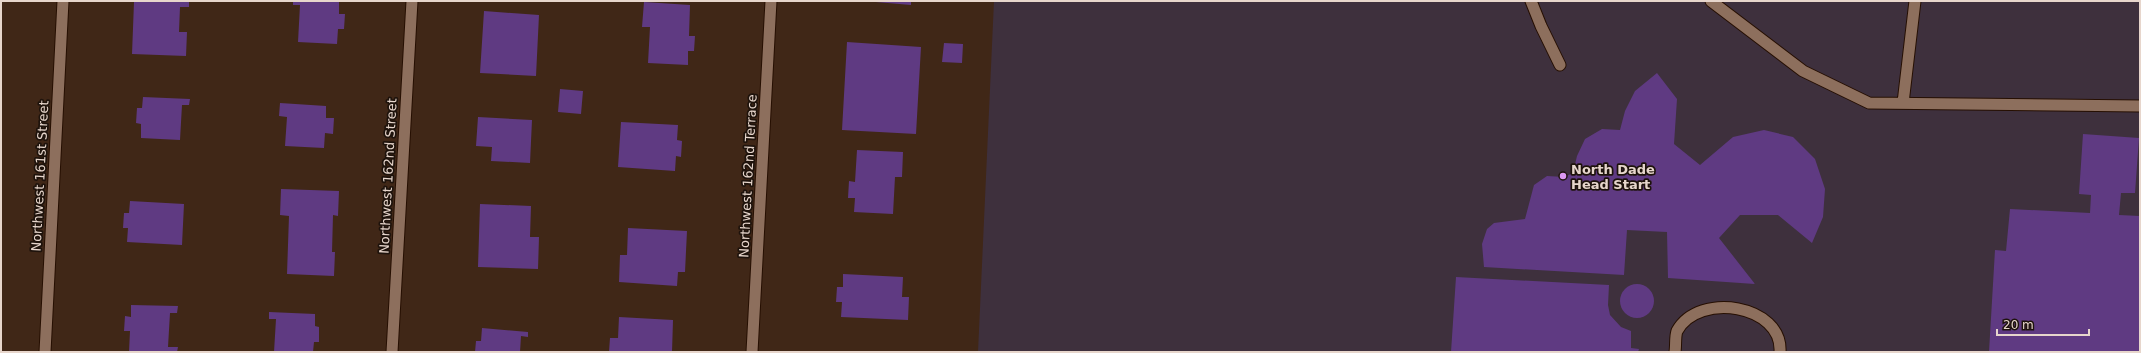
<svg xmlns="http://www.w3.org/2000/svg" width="2141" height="353" font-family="'DejaVu Sans',sans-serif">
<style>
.education{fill:#3e303d}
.building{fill:#5f3a82}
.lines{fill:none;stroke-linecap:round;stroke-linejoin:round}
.service-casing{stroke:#260f02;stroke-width:13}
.minor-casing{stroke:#260f02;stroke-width:13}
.service{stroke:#8d6f5d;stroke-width:11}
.minor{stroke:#8d6f5d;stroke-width:11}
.poi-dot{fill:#dd99f3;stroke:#1e130c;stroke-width:1.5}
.labels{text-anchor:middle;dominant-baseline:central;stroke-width:3.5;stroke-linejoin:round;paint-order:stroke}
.poi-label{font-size:13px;font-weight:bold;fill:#e7d6cc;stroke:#1e130c;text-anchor:start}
.street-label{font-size:13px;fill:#e7d6cc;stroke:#1e130c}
</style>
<rect width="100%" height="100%" fill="#402717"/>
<!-- education -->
<path class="education" d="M994 1H2140V352H978Z"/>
<!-- building -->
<path class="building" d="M141 1H189V7H180L179 32H187L186 56 132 54 134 2Z
M293 1H339V14H345L344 29H338L337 44 298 42 300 5H293Z
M864 1H911V5Z
M644 2 690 5 689 36H695L694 51H688V65L648 63 650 27H642Z
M484 11 539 15 536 76 480 73Z
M847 42 921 47 916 134 842 130Z
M944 43 963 44 962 63 942 62Z
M1657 73 1677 99 1674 144 1700 165 1733 137 1764 130 1793 137 1815 159 1825 189 1823 217 1812 243 1778 215H1740L1719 238 1755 284 1668 278 1667 232 1627 230 1624 275 1484 267 1482 244 1487 229 1494 223 1525 219 1534 185 1547 176 1564 177 1573 173 1577 156 1585 139 1602 129 1620 130 1625 111 1635 91Z
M560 89 583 91 581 114 558 112Z
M143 97 190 99 189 105H182L180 140 141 138V124L136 123 137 108H142Z
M280 103 326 106V118H334L333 134 325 133 324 148 285 146 287 117 279 116Z
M478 117 532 120 530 163 491 161 492 147 476 146Z
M621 122 678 125 677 140 682 141 681 157 676 156 675 171 618 167Z
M2083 134 2139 138 2135 193H2121L2119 215 2140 216V352H1989L1995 250 2006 251 2010 209 2090 213 2091 195 2079 194Z
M857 150 903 152 902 177H895L893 214 854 212 855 198H848L849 181 855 182Z
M281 189 339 191 338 216 333 215 332 252H335L334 276 287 274 289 216 280 215Z
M130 201 184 204 182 245 127 242 128 228H123L124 213H129Z
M480 204 531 206 530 237H539L538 269 478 267Z
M628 228 687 231 685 272H678L677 286 619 282 620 255H627Z
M843 274 903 277 902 297H909L908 320 841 317 842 302H836L837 287H843Z
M1456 277 1609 285 1608 305 1610 315 1621 327 1631 331V348L1639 349 1638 352H1451Z
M1620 301a17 17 0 1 1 34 0a17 17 0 1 1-34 0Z
M131 305 178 306 177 313H170L168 347H178L177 352H129L130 331H124L125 316 131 317Z
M269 312 315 314V326L319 327V342H314L313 352H274L276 319H269Z
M619 317 673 320 672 352H609L610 338H618Z
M482 328 528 332V337L521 336 520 352H475L476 341H481Z"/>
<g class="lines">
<defs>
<path id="service" d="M1531 1 1541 26 1560 65
M1711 1 1803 71 1869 103 2140 106
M1903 103 1915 1
M1675 352C1676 346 1675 336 1677 331 1699 291 1783 305 1780 352"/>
<path id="minor" d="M45 352 63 1
M392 352 412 1
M752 352 771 1"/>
</defs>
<!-- service casing -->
<use href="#service" class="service-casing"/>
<!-- minor casing -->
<use href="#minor" class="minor-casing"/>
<!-- service -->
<use href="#service" class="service"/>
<!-- minor -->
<use href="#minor" class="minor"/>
</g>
<!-- markers -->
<circle class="poi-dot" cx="1563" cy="176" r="4"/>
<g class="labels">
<!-- poi labels -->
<g class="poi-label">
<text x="1571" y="169">North Dade<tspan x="1571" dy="15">Head Start</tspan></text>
</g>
<!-- street labels -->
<g class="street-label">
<text transform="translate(40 176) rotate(-87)">Northwest 161st Street</text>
<text transform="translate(388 176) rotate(-87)">Northwest 162nd Street</text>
<text transform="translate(748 176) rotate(-87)">Northwest 162nd Terrace</text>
</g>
</g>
<!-- border -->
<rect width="2141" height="353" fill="none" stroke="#e7d6cc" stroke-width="4"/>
<!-- scale -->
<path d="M1997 329v6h92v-6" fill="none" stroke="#e7d6cc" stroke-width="2"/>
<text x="2003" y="329" font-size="12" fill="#e7d6cc" stroke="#1e130c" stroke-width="3" paint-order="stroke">20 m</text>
</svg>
